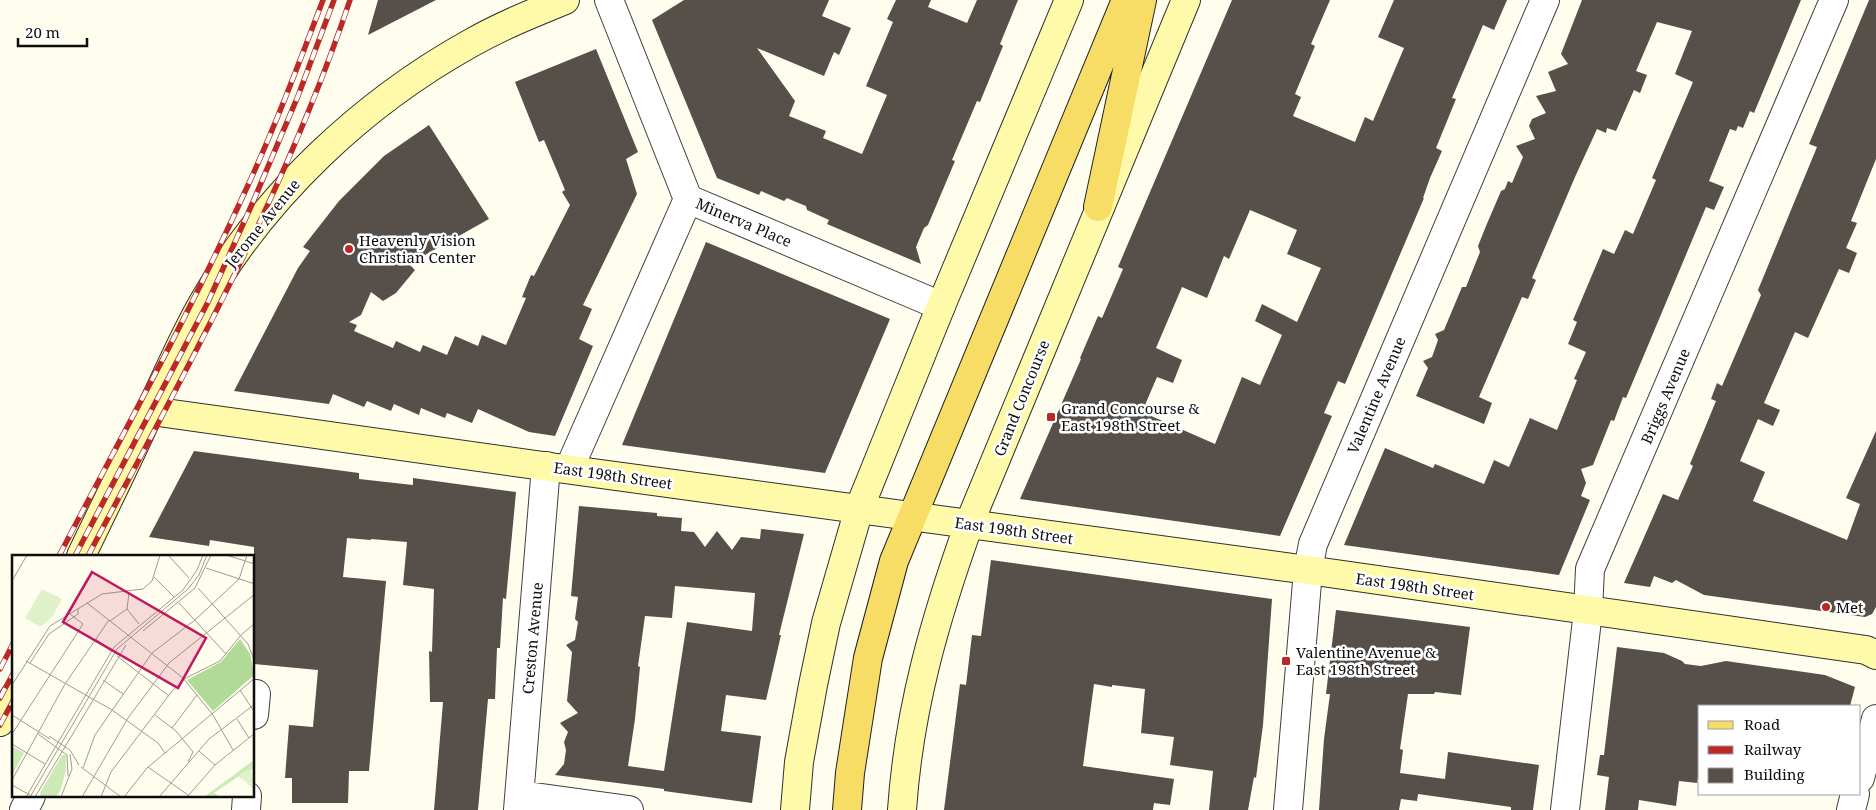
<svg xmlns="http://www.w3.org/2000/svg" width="1876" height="810" font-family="'Noto Serif',serif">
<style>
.building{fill:#564f4a;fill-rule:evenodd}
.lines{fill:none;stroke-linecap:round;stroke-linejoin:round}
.street-casing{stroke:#404040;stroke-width:30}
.secondary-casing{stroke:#2f2f2f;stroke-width:30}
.primary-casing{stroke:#1e1e1e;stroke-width:30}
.street{stroke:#fff;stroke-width:28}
.secondary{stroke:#fefaa9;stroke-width:28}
.primary{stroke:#f7dd65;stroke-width:28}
.rail-casing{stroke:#bc2826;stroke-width:5.5}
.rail{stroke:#fff;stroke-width:4;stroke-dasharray:11;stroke-linecap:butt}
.poi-dot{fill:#bc2826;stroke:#fff;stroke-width:2}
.labels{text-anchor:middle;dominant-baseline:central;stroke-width:5;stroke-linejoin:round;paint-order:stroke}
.street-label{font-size:15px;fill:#0d0d0d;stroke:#fff}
.poi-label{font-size:15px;fill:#0d0d0d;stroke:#fff;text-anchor:start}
.inset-road{fill:none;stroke:#9e9d94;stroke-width:1}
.view{fill:#c2185b;fill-opacity:0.15;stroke:#c2185b;stroke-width:2.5}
.inset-edge{fill:none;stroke:#0d0d0d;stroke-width:2.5}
</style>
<rect width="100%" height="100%" fill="#fffdee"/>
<!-- building -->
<path class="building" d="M378 0H436L368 35Z
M684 0H829L822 16 851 28 839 55 834 52 824 76 757 48 795 101 789 116 826 131 823 138 862 154 887 95 866 86 893 22 887 19 896 0H931L928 7 967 23 977 0H1018L1000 44 1003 46 980 102 977 101 952 160 955 161 928 225 924 228 916 247 921 264 827 224 829 220 807 210 806 206 796 202 787 198 784 201 761 191 759 195 717 178 652 20Z
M1232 0H1330L1311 44 1315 46 1295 94 1301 97 1293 116 1355 142 1365 117 1373 121 1404 48 1378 37 1394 0H1507L1494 30 1483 25 1452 98 1456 99 1436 148 1442 151 1430 178 1423 198H1424L1345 384 1338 381 1324 413 1332 416 1280 536 1020 499 1081 359 1080 358 1098 316 1102 318 1123 269 1118 267ZM1250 210 1297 230 1287 254 1321 268 1297 322 1262 304 1255 321 1282 335 1260 385 1242 377 1215 444 1142 412 1157 377 1173 383 1182 360 1156 348 1182 287 1207 298 1224 256 1229 259Z
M1582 0H1801L1754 113 1750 111 1743 128 1738 126 1736 131 1730 129 1709 181 1724 187 1714 210 1706 207 1626 398 1623 397 1614 421 1611 420 1593 465 1581 469 1586 483 1581 496 1590 500 1559 575 1344 545 1385 448 1433 468 1435 464 1484 484 1494 460 1509 467 1530 418 1557 430 1577 380 1574 379 1586 352 1568 344 1577 322 1573 320 1603 249 1614 254 1625 230 1633 234 1656 180 1652 178 1693 82 1675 74 1692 31 1657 22 1636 71 1647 75 1640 93 1634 90 1616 131 1607 128 1606 133 1597 129 1575 177 1532 278 1536 280 1528 299 1522 297 1479 397 1492 403 1484 424 1416 396 1428 368 1423 361 1432 357 1438 340 1435 334 1444 330 1462 287H1466L1480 252 1478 246 1486 226 1501 191 1505 189 1508 181 1512 183 1523 157 1516 146 1535 139 1529 126 1532 119 1546 113 1536 96 1556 91 1548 72 1568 64 1561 54Z
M1869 0H1876V159L1851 221 1857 223 1846 248 1857 253 1849 273 1839 269 1808 338 1795 332 1764 403 1780 410 1773 426 1758 419 1740 461 1765 472 1753 501 1847 540 1860 504 1846 498 1876 431V607L1872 614 1865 617 1704 595 1676 580 1672 583 1654 576 1650 587 1624 583 1663 494 1678 500 1693 466 1690 464 1716 401 1711 399 1717 383 1722 386 1761 295 1758 290 1817 147 1809 144Z
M596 49 638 152 626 159 637 194 583 305 592 309 579 339 593 346 555 436 529 432 478 409 472 423 447 413 445 418 421 408 419 415 394 404 391 411 367 401 364 407 333 394 329 404 234 391 298 268 310 251 303 247 339 201 384 156 429 125 489 219 409 264 415 270 396 293 383 301 371 292 361 315 349 322 357 325 354 331 393 348 396 341 420 352 423 345 447 355 455 336 478 346 482 335 506 345 526 298 522 297 531 275 534 276 570 205 562 192 565 190 544 140 539 142 515 82Z
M706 242 890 319 825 473 622 445Z
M194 451 359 473V479L413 485V478L516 492 506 599 503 598 500 648H497L495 699H488L478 810H434L443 702H430L429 651 432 652 434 589 403 585 407 542 371 539V540L347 538 343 577 386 581 369 771H349L348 803H292V778H285L289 725 313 727 318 670 254 664V547L210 540 209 546 149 537Z
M579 506 657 513V516L682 518 681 531 694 532 705 547 717 531 732 550 741 537 760 539 761 529 804 534 779 635H781L766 700 726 695 721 731 761 736 752 803 664 791V789L555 775 564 764 566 750 564 742 568 732 560 723 578 713 567 701 572 652 566 645 575 640 578 622 575 619 578 597 571 596ZM675 586 755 593 752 631 687 622 664 771 628 766 635 719 640 667 638 666 645 616 672 618Z
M991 560 1272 599 1263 725 1256 778 1254 777 1248 810H1209L1213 771 1170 765 1174 737 1141 733 1145 689 1112 685V687L1094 684 1083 766 1174 779 1170 805 1154 803 1153 810H944L960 684 966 685 972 635 981 636Z
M1336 610 1470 627 1461 695 1435 692 1434 694H1408L1400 749 1403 750 1400 773 1445 779 1448 752 1539 765 1533 810H1511V807L1418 794 1417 801 1401 799 1399 810H1319L1324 739 1330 694H1326Z
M1617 647 1664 653 1682 661 1685 664 1701 666 1726 661 1825 675 1855 687 1850 706H1700V766L1697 783 1679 781 1676 806 1639 800 1638 810H1605L1609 777 1597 775 1600 755H1604Z"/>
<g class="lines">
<defs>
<path id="street" d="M609 0 688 199 941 306
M569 469 688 199
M254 694H256L254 715
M1860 778 1876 719
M520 795 629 810
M24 810 31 796
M246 810 247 796
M518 810 546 466
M1288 810 1308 570 1313 544 1545 0
M1565 810 1588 611 1590 569 1834 0
M1851 810 1855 794"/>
<path id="secondary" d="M151 411 586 472 1308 570 1866 650 1876 655
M81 556C104 508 128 460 150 411 168 374 183 337 204 301 266 194 363 103 471 43 501 26 533 13 565 0
M0 722 14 697
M795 810 799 762 813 685 826 623 859 509 941 306 1069 0
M902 810C909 708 935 619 969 524L1186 0"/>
<path id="primary" d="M1098 207 1142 0
M847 810 850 773 868 658 894 561 1126 0"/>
</defs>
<!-- street casing -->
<use href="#street" class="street-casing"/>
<!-- secondary casing -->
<use href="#secondary" class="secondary-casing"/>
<!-- primary casing -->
<use href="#primary" class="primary-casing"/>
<!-- street -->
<use href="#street" class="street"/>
<!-- secondary -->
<use href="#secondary" class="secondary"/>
<!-- primary -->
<use href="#primary" class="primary"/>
<defs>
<path id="rail" d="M59 556C121 437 187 319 243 196 273 132 298 66 323 0
M75 556 208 302 253 202 298 96 334 0
M88 556C183 375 285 195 350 0
M0 669 14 642
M0 698 14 672
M0 725 14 699"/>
</defs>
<!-- rail casing -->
<use href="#rail" class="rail-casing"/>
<!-- rail -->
<use href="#rail" class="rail"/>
</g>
<!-- markers -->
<g class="poi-dot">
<circle cx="349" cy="249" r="5"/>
<rect x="1046" y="412" width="10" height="10" rx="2.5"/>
<circle cx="1826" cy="607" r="5"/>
<rect x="1281" y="656" width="10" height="10" rx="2.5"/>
</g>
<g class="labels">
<!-- street labels -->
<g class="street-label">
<text transform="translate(744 222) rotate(23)">Minerva Place</text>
<text transform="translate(262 223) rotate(-51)">Jerome Avenue</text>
<text transform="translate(1376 395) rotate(-67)">Valentine Avenue</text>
<text transform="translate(1665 396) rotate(-67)">Briggs Avenue</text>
<text transform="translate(1021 398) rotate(-68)">Grand Concourse</text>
<text transform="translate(613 475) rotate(8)">East 198th Street</text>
<text transform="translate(1014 530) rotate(8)">East 198th Street</text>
<text transform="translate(1415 586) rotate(8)">East 198th Street</text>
<text transform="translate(532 638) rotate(-85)">Creston Avenue</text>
</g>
<!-- poi labels -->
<g class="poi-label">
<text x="359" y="240">Heavenly Vision<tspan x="359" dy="17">Christian Center</tspan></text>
<text x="1061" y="408">Grand Concourse &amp;<tspan x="1061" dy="17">East 198th Street</tspan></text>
<text x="1836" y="607">Met</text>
<text x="1296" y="652">Valentine Avenue &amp;<tspan x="1296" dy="17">East 198th Street</tspan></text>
</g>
</g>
<!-- overview -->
<g transform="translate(12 555)">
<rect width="242" height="242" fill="#fffdee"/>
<path d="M0 191 12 198 0 220ZM50 200H54V216L48 236 44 242H29L28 238ZM242 205V215L238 214 228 220 233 228 227 221 202 238 208 242H192Z" fill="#cee9b8"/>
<path d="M228 84 238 99 242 120 201 156 175 125 209 107Z" fill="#b1d997"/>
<path d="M30 34 50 44 40 62 28 72 13 63ZM238 214H241L242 216 239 215 242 220V236L228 220Z" fill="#e0f0c9"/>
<path class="inset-road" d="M156 0 177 23M214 0 243 9M194 13 243 29M141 21 162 42M0 26 15 0M186 33 236 89 243 107M117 38 115 54 127 69M75 48 171 123 201 160 221 195M167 48 214 99M98 66 115 54M131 76 183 33 199 0M229 80 243 68M84 84 99 96M105 101 157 141M14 106 100 155 146 188 153 198M18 108 37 79 66 59V54M91 125 111 139M0 130 38 71 90 39 131 34 140 26 148 0M228 135 243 158M0 160 38 184M143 160 164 176 181 197 176 207M225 164 237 183M160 173 185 140M0 179 71 69 58 59M26 179 55 200 56 221M37 181 58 195 67 210M0 189 33 209M187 196 203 210M69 212 109 242M136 212 176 240M71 213 83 180 140 98 183 65 227 24 235 0M0 225 53 129 97 65M0 230 18 240M14 242 102 92 171 35 185 15 191 0M18 242 105 94 176 34 187 20 195 0M23 242 114 90M49 242 60 214 58 199M70 242 116 163 157 108 243 39M89 242 99 217 160 136 174 123 208 106 229 80M112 242 135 213 243 123M147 242 197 184 243 149M175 242 203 210 243 178"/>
<path class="view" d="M80 17 194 83 166 133 51 67Z"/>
<rect width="242" height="242" class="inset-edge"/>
</g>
<!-- legend -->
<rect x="1698" y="705" width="162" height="90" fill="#ffffff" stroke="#9e9e9e"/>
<rect x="1708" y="721" width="25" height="8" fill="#f7dd65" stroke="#9e9e9e"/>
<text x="1744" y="730" font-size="15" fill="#0d0d0d">Road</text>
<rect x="1708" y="746" width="25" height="8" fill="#bc2826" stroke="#9e9e9e"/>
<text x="1744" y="755" font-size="15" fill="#0d0d0d">Railway</text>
<rect x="1708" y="768" width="25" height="15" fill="#564f4a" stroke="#9e9e9e"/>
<text x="1744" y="780" font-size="15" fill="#0d0d0d">Building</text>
<!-- scale -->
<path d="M18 38v8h69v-8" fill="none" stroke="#0d0d0d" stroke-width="2.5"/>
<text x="25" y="38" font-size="15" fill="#0d0d0d" stroke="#ffffff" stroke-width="4" paint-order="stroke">20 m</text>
</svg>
